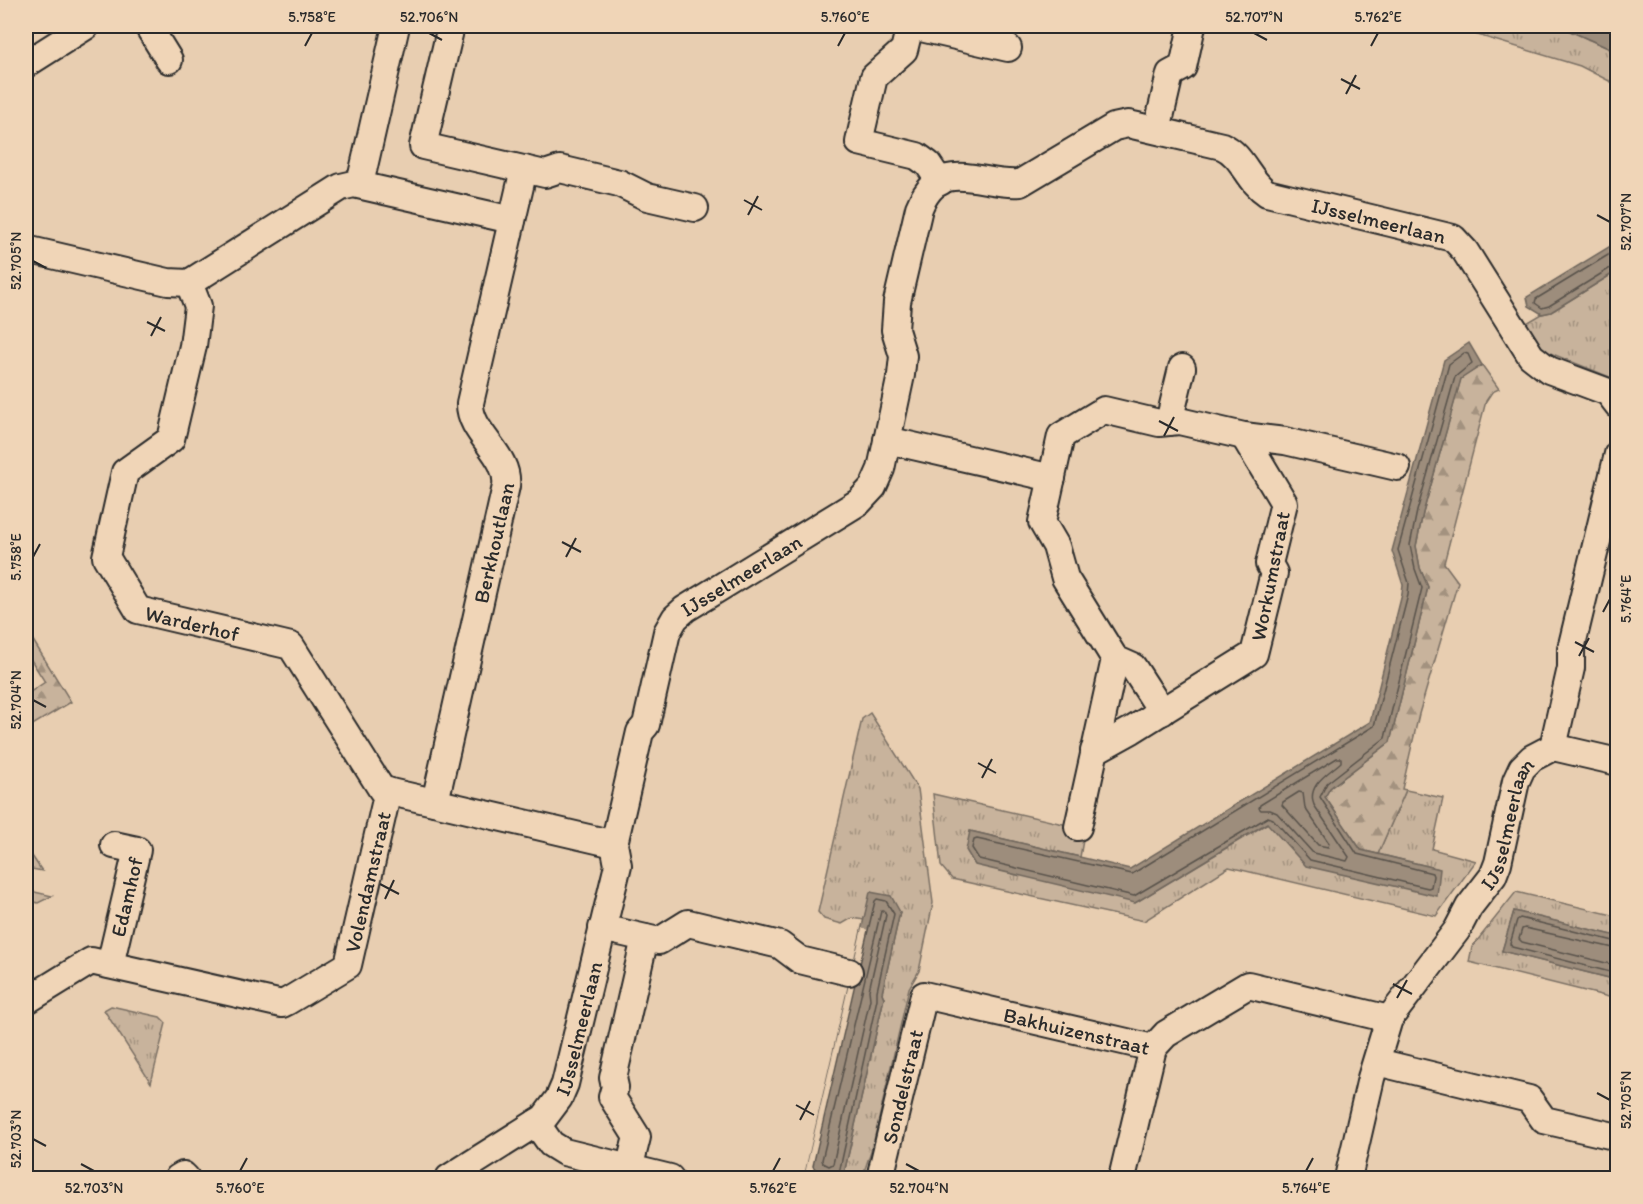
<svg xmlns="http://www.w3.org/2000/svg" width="1643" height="1204" font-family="Itim,sans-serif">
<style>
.grass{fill:url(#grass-tufts);stroke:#7a6f64;stroke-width:1.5}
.forest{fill:url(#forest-firs);stroke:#7a6f64;stroke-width:1.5}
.water{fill:#9d8d7c;stroke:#6f665c;stroke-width:1.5}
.pier{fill:#e8ceb1}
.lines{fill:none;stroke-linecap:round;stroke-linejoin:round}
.shore{stroke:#59524b;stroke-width:1.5}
.minor-casing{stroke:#2b2b2b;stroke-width:30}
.minor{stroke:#f0d5b7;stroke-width:26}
.ticks{fill:none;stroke:#2b2b2b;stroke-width:2}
.labels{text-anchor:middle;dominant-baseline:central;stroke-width:6;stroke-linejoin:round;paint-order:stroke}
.street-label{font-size:21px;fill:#2b2b2b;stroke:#f0d5b7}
.neatline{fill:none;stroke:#2b2b2b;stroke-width:2}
.ticks-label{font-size:15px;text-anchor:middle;fill:#2b2b2b}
</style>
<defs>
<pattern id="grass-tufts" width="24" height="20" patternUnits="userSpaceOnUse" patternTransform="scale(1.5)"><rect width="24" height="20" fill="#c8b39c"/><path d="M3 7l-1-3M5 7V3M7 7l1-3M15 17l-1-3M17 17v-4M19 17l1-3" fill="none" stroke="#a3927f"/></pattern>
<pattern id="forest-firs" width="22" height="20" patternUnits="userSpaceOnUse" patternTransform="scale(1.5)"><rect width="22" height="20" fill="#c8b39c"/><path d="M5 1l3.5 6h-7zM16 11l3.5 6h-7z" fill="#a3927f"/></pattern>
</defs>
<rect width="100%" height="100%" fill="#e8ceb1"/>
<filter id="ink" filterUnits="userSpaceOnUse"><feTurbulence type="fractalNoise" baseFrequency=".0167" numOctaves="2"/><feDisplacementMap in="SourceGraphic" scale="12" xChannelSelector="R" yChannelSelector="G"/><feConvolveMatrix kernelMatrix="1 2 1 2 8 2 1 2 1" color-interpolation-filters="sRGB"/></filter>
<g filter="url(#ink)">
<!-- grass -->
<path class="grass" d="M1448 26H1559L1617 52V85L1580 66Z
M1617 271V380L1545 351 1534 338 1525 324 1542 314 1551 312Z
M870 713 918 789 933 903 919 971 909 988 873 1145 862 1178H843L884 998 882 993 900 912 871 892 864 920 852 918 842 924 824 919 818 912 862 719Z
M1406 790 1443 798 1432 849 1476 861 1436 916 1229 867 1144 921 952 879 941 866 933 794 1085 829 1080 857 970 831 1135 903 1268 823 1307 866 1440 869 1378 854Z
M1516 892 1617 916V936L1514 911 1502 951 1617 980V999L1469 962 1472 947Z
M111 1006 160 1017 166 1023 151 1083 104 1010Z"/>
<!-- forest -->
<path class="forest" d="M1482 365 1499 389 1492 392 1486 401 1444 563 1458 582 1419 714 1402 789 1406 790 1378 854 1361 850 1325 797 1330 788 1390 742 1428 587 1420 568 1416 546 1423 513 1461 378Z
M26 629 71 702 26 729V695L45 682 26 652Z
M26 847 42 871 26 868Z
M26 890 52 896 38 903 26 900Z"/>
<!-- water -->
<path class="water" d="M1559 26H1617V52Z
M1617 242V271L1551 312 1542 314 1529 306 1527 297Z
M1469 343 1482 365 1461 379 1423 513 1416 546 1420 568 1428 587 1390 742 1330 788 1325 797 1361 850 1440 869 1437 896 1306 866 1267 823 1135 903 975 865 966 850 970 831 1130 869 1370 722 1402 594 1403 585 1392 551 1444 360Z
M870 892 891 896 900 912 882 993 884 998 843 1178 816 1175 815 1178H804Z
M1514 911 1617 936V980L1502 951Z"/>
<!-- pier -->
<path class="pier" d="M862 928 868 930 813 1169 817 1171 815 1178H804Z"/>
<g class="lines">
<!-- shore -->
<path class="shore" d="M1618 249 1536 299 1535 303 1542 308 1549 306 1612 267 1618 266
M1464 353 1468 354 1472 363 1455 377 1417 511 1410 545 1415 569 1422 588 1385 738 1327 783 1320 797 1357 854 1432 873 1433 876 1431 887 1428 888 1310 860 1273 819 1268 817 1134 896 979 859 972 848 974 840 977 839 1132 874 1374 726 1408 595 1409 583 1398 550 1449 364Z
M1337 758H1341V762C1329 773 1306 785 1314 805L1349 857 1347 861 1313 853 1277 813 1270 810H1261L1259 808 1260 805Z
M1299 792 1303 793 1305 808 1329 843 1328 847 1318 845 1282 805 1283 802Z
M881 911H884L886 915 869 990 870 999 833 1164 829 1166 823 1163 822 1160Z
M1618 942 1520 918 1517 920 1510 944 1512 947 1618 974
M1618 949 1525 928 1522 929 1519 939 1522 942 1618 966
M826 1178 823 1172 815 1169 813 1166 855 984
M838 1178 877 999V991L894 914 886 901 877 899 875 901 860 964"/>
<defs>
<g id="minor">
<path d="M148 26 169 60"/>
<path d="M451 26 423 146 545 174 560 169 619 183 647 197 695 208"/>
<path d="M910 26 904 50 874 77 859 142 917 156 928 164 940 182"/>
<path d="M912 26 1008 48"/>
<path d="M26 64 86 26"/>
<path d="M1157 130 1170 74 1183 67 1192 26"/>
<path d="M360 184 396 26"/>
<path d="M26 249 168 282 189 283 341 187 354 184 512 220"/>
<path id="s1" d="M189 283 198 306 193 346 171 439 125 472 106 557 138 610 291 646 382 790 614 844"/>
<path d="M1169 422 1182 368"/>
<path d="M887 440 1052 478"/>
<path d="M1115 659 1133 667 1162 712"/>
<path d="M1553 747 1618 762"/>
<path d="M1094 751 1132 730 1254 654 1274 573 1269 564 1284 503 1244 436"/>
<path id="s2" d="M435 802 506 486C510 454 469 434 470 403L524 169"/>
<path d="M1078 827 1115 659 1065 578 1056 546 1042 522 1061 436 1104 410 1159 423 1179 421 1244 436 1285 441 1397 467"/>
<path d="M602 928 659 941 688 923 780 945 800 960 849 972"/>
<path id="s3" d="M110 965 137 850 114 845"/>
<path id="s4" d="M26 1001 91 961 282 1004 288 1001 348 965 388 791"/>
<path d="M1377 1062 1529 1099 1544 1120 1618 1137"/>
<path d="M536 1123 551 1144 564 1152 670 1178"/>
<path d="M629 1169 637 1137 612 1097 615 1087 613 1078 645 938"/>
<path d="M178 1178 183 1175 186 1178"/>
<path id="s5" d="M449 1178 544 1118 559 1098 565 1084 618 865 614 844 640 732 646 725 667 632 675 618 685 609 859 502 873 487 881 469 901 375 903 356 895 330 897 302 919 208C941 154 981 187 1020 183L1114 127 1128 124 1137 126 1222 146C1243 155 1248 181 1267 193L1453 238 1465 251 1531 356 1549 370 1608 392 1618 405"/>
<path id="s6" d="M880 1178 924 995 1153 1048 1166 1034 1248 985 1389 1019"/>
<path d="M1122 1178 1153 1048"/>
<path id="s7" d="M1348 1178 1371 1078 1389 1019 1457 930 1469 907 1493 876 1498 863 1516 781 1522 768 1532 758 1553 747 1571 668V649L1618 454"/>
</g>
</defs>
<!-- minor casing -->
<use href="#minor" class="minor-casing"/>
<!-- minor -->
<use href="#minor" class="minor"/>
</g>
</g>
<!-- ticks -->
<path class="ticks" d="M429 33 442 40M1254 33 1267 40M305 46 312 33M838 46 845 33M1371 46 1378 33M1341 79 1360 89M1346 94 1356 75M744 200 762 210M748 215 758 196M1597 215 1610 222M33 261 46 268M147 322 165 331M151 336 161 317M1159 421 1178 431M1164 436 1174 417M562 542 581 552M33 557 40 544M566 557 576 538M1603 612 1610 599M1575 642 1594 652M1579 656 1589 638M33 700 46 707M978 763 996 773M982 778 992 759M380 884 399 894M385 899 394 880M1393 984 1412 994M1397 998 1407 980M1597 1093 1610 1100M796 1105 814 1115M800 1120 810 1101M33 1139 46 1146M81 1164 94 1171M906 1164 919 1171M240 1171 247 1158M773 1171 780 1158M1306 1171 1313 1158"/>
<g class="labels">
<!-- street labels -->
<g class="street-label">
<text stroke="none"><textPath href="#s5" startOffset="1677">IJsselmeerlaan</textPath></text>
<text stroke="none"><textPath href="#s2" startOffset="266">Berkhoutlaan</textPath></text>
<text stroke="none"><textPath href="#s5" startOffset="714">IJsselmeerlaan</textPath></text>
<text transform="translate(1270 576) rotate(-79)">Workumstraat</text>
<text stroke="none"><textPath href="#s1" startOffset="422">Warderhof</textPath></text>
<text stroke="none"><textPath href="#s7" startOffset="396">IJsselmeerlaan</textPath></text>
<text stroke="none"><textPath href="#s4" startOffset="434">Volendamstraat</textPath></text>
<text stroke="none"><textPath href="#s3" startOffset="70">Edamhof</textPath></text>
<text stroke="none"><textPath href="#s5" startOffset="210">IJsselmeerlaan</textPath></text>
<text stroke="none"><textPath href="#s6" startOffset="345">Bakhuizenstraat</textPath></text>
<text stroke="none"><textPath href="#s6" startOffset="94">Sondelstraat</textPath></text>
</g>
</g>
<!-- margin -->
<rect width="1643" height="1204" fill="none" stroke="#f0d5b7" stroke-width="66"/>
<rect x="33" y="33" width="1577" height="1138" class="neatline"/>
<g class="ticks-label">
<text x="312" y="22">5.758°E</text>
<text x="429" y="22">52.706°N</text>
<text x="845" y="22">5.760°E</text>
<text x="1254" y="22">52.707°N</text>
<text x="1378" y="22">5.762°E</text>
<text transform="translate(1626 222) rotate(-90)" y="5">52.707°N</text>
<text transform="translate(16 261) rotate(-90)" y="5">52.705°N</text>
<text transform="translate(16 557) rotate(-90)" y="5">5.758°E</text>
<text transform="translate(1626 599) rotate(-90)" y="5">5.764°E</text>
<text transform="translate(16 700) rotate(-90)" y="5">52.704°N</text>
<text transform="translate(1626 1100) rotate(-90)" y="5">52.705°N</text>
<text transform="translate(16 1139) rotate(-90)" y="5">52.703°N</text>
<text x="94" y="1193">52.703°N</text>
<text x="240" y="1193">5.760°E</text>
<text x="773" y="1193">5.762°E</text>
<text x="919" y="1193">52.704°N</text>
<text x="1306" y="1193">5.764°E</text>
</g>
</svg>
